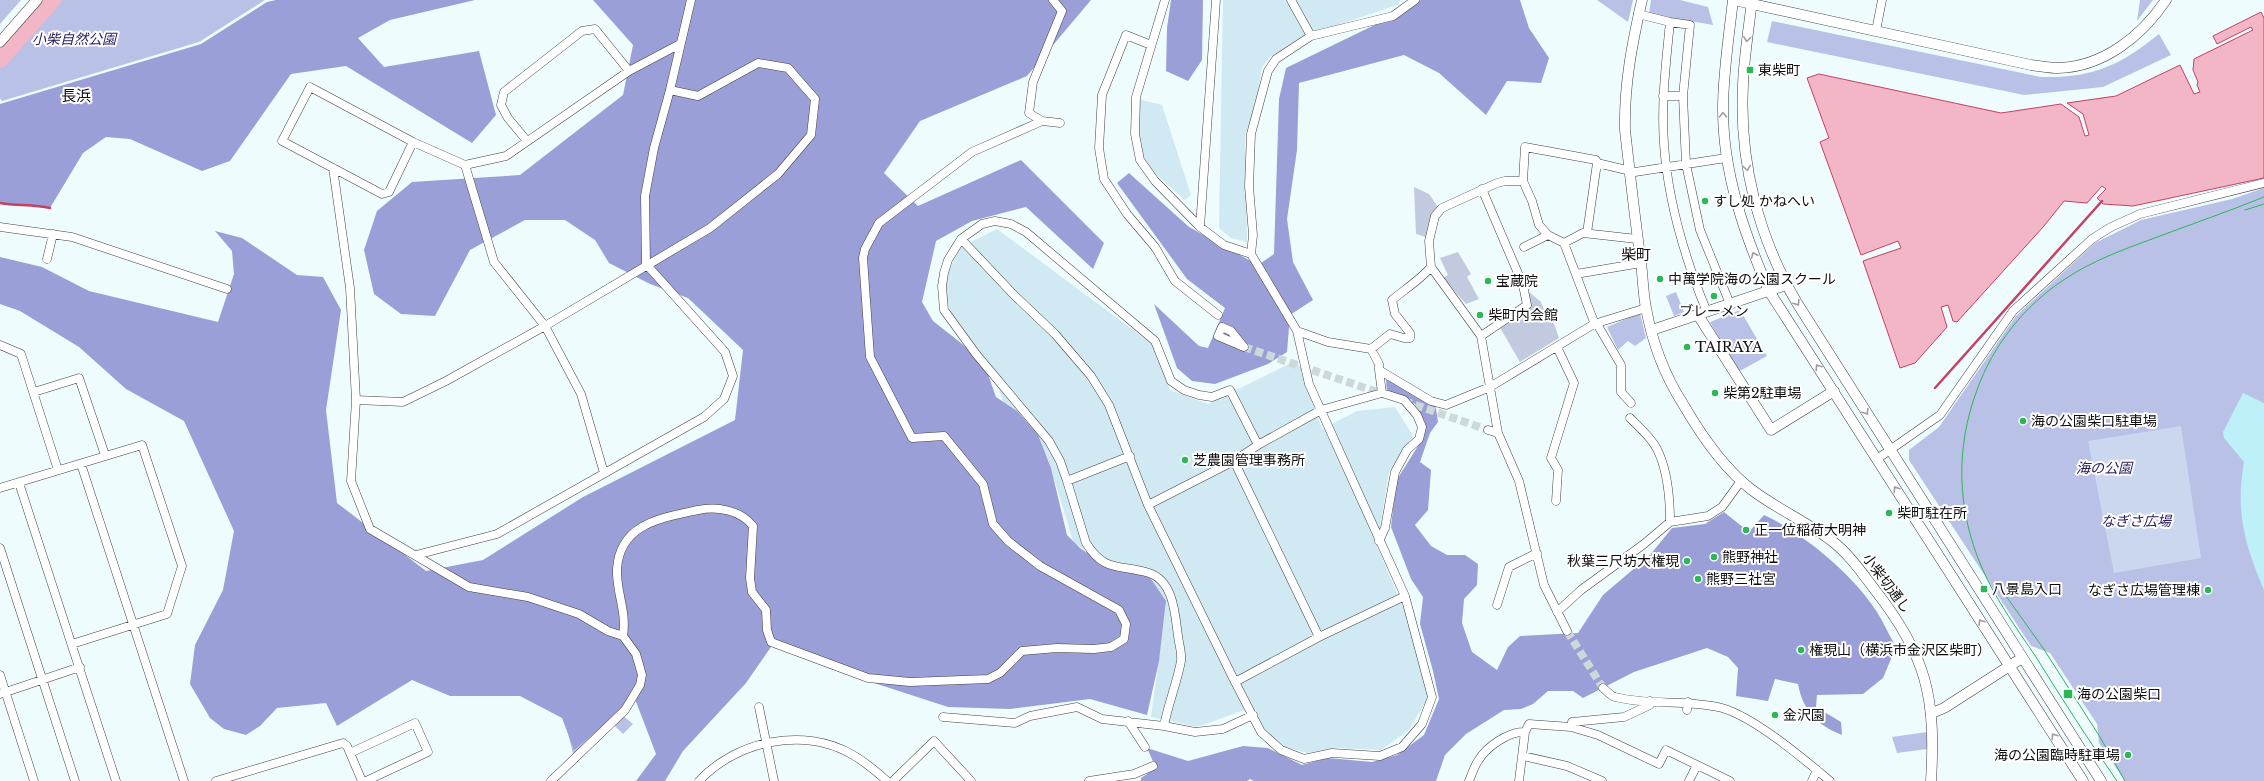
<svg xmlns="http://www.w3.org/2000/svg" width="2264" height="781" font-family="'Libre Baskerville','Noto Sans JP',serif">
<style>
.farmland{fill:#d0e9f3}
.green{fill:#bac1e7}
.forest{fill:#9a9fd7}
.sand{fill:#bdf0f8}
.cemetery{fill:#c1cadf}
.pitch{fill:#cbd6ef}
.water{fill:#f3b6c6;stroke:#c74061}
.lines{fill:none;stroke-linecap:round;stroke-linejoin:round}
.stream{stroke:#c74061;stroke-width:2.5}
.river{stroke:#f3b6c6;stroke-width:16}
.minor-tunnel{stroke:#cdd8da;stroke-width:8;stroke-dasharray:8 4;stroke-linecap:butt}
.minor-casing{stroke:#414141;stroke-width:9}
.tertiary-casing{stroke:#414141;stroke-width:11}
.minor{stroke:#fff;stroke-width:8}
.tertiary{stroke:#fff;stroke-width:10}
.tram{stroke:#2cb757;stroke-width:1}
.oneway{stroke:#9f9f9f}
.poi-dot{fill:#2cb757;stroke:#fff;stroke-width:1.5}
.labels{text-anchor:middle;dominant-baseline:central;stroke-width:4;stroke-linejoin:round;paint-order:stroke}
.park-label{font-size:14px;font-style:italic;fill:#2b2162;stroke:#fff}
.poi-label{font-size:14px;fill:#0e0e0e;stroke:#fff;text-anchor:start}
.street-label{font-size:14px;fill:#0e0e0e;stroke:#fff}
.neighbourhood-label{font-size:15px;fill:#0e0e0e;stroke:#fff}
</style>
<rect width="100%" height="100%" fill="#effcfe"/>
<!-- farmland -->
<path class="farmland" d="M1223 0H1401L1397 5 1326 29 1279 52 1270 57 1262 67 1254 117 1245 134 1247 242 1231 238 1219 228Z
M1138 99 1162 105 1191 195 1185 200 1151 170 1137 152Z
M997 229 1152 344 1170 390 1208 404 1297 360 1322 429 1357 411 1395 407 1413 436 1389 472 1377 546 1406 614 1429 696 1409 730 1381 750 1336 748 1307 753 1265 741 1247 709 1197 727 1151 717 1166 607 1148 573 1115 563 1074 544 1047 456 1004 404 989 363 951 315 946 296V276L961 247Z"/>
<!-- green -->
<path class="green" d="M0 0H21L0 24Z
M57 0H265L199 42 2 101 0 98V58Z
M1597 0H1633L1628 22Z
M1651 0H1680L1708 7 1713 25 1649 14Z
M2140 0H2153L2137 21Z
M1772 21 2041 77C2093 78 2119 66 2159 34L2171 55 2103 87 2024 95 1767 42Z
M2264 188V781H2125L2099 743 2097 724 2050 653 2031 646 1909 460V450L1939 427 2016 316 2095 243 2141 220 2232 199Z
M1676 292 1684 312 1674 316 1666 296Z
M1740 310 1767 356 1738 372 1710 322Z
M1640 313 1646 338 1635 346 1628 341 1618 350 1607 327Z
M621 714 633 724 623 734 612 723 574 758 566 725Z
M1927 732V749L1897 753 1892 737Z"/>
<!-- forest -->
<path class="forest" d="M276 0H475L390 20 358 38 384 67 479 51 496 115 472 143 346 66 291 74 230 161 202 171 130 139 106 137 83 153 50 208C33 204 17 206 0 203V104L201 44 267 2Z
M593 0H1091L1027 76 920 121 884 173 918 206 1021 160 1104 243 1093 269 1026 207 972 221 936 241 922 302 933 321 961 343 985 366 996 397 1017 411 1038 435 1051 468 1067 535 1080 548 1102 563 1149 576 1166 601 1159 661 1147 715 1090 699 1010 709 948 707 828 668 773 644 746 683 683 751 665 781H636L656 754 635 699 574 750 562 718 520 696H450L412 680 337 726 326 703 277 708 260 726 246 735 224 729 210 718 190 684 195 645 223 590 234 531 184 421 126 389 79 347 20 311 0 304V257L42 267 89 291 218 322 234 274 232 251 215 231 242 238 297 275 323 277 341 310 326 410 337 503 426 571 483 560 583 497 735 420 743 350 688 298 650 284 609 263 595 240 565 220H525L470 250 435 316 401 314 374 294 364 250 377 211 412 182 520 175 623 95 633 45Z
M1171 0H1203L1202 60 1188 81 1166 71 1167 28Z
M1413 0H1520L1529 28 1549 58 1541 83 1507 81 1486 115 1439 73 1404 55 1299 83 1297 150 1287 219 1293 262 1313 300 1290 315 1287 352 1268 364 1215 384 1192 381 1177 368 1154 304 1199 346 1208 348 1225 308 1187 279 1117 183 1129 173 1189 227 1258 265 1274 254 1279 99 1286 68 1393 16Z
M1386 379 1435 403 1438 422 1430 433 1420 462 1431 470 1428 510 1415 525 1431 546 1447 555H1465L1478 564 1477 585 1464 599 1462 623 1472 652 1497 670 1508 647 1520 636 1578 633 1603 595 1650 555 1672 528 1705 524 1724 512 1749 532 1764 515C1803 533 1853 574 1877 612 1884 623 1889 635 1896 647L1883 678 1863 694 1817 695 1816 707 1841 722 1842 735C1817 725 1803 711 1798 684L1775 679 1768 701 1736 696 1738 668 1728 657 1707 648 1634 672 1583 698 1573 691H1548L1533 704 1521 709 1504 710 1466 734 1445 755 1436 781H1254L1250 779 1247 781H1141V778L1156 768 1147 748 1188 761 1243 746 1268 748 1302 765 1328 758 1372 762 1397 755 1424 735 1439 699 1433 671 1420 624 1423 597 1411 579 1391 527 1396 481 1423 438 1425 422 1415 404 1387 393Z"/>
<!-- sand -->
<path class="sand" d="M2243 393 2264 403V590C2245 546 2235 511 2244 462L2224 438 2223 432Z"/>
<!-- cemetery -->
<path class="cemetery" d="M1414 187 1429 194 1438 207 1426 237 1416 234Z
M1458 252 1471 274 1467 277 1479 299 1466 304 1443 278 1448 275 1440 258Z
M1529 292 1541 302 1546 315H1551L1559 338 1520 362 1499 326 1529 305 1527 293Z"/>
<!-- pitch -->
<path class="pitch" d="M2181 426 2201 558 2114 573 2088 441Z"/>
<!-- water -->
<path class="water" d="M2261 12 2264 18V178L2133 206 2103 204 2097 198 2106 189 2102 186 2087 203 2064 201 2044 226 1957 322 1953 321 1948 305 1941 307 1947 327 1915 363 1900 368 1863 261 1901 248 1898 241 1861 255 1820 142 1829 138 1807 78 1819 74 2001 113 2061 104 2079 117 2085 136 2089 135 2083 114 2067 103 2116 96 2180 65 2194 94 2200 92 2197 85 2198 82 2193 70 2194 59 2253 30 2251 27 2217 44 2213 36Z"/>
<g class="lines">
<!-- stream -->
<path class="stream" d="M0 203C17 206 33 204 50 208
M1935 388 2102 201"/>
<!-- river -->
<path class="river" d="M0 60 53 0"/>
<!-- minor-tunnel -->
<path class="minor-tunnel" d="M1244 347 1383 394
M1404 401 1488 430
M1567 631 1603 688"/>
<defs>
<path id="minor" d="M1165 0 1136 97 1135 134 1140 160 1155 181 1200 227 1224 245 1251 254
M1291 0 1311 36
M1638 14 1670 22 1690 25 1683 96 1686 164 1700 230 1730 304
M1670 22C1666 63 1661 103 1664 144 1668 202 1685 259 1707 312
M1876 31 1882 0
M1151 45 1126 35 1102 95 1099 148 1104 179 1127 214 1155 247 1175 281 1218 315
M310 87 413 142 389 192 382 194 282 141Z
M1663 96H1683
M1042 121 1029 113 1033 82 1062 11 1053 0
M527 141 508 118 501 105 504 92 582 31 595 29 629 71
M413 142 465 165
M333 168 350 288 356 400 351 481 370 529 469 587 528 597 579 614 608 631 623 636 636 654 642 675 640 685 625 710 551 781
M1523 181H1505L1497 183 1442 208 1435 216 1429 241 1431 267 1481 336 1498 433 1519 481 1544 585 1567 631
M0 227 72 237 227 289
M1200 227 1216 0
M1587 233 1597 163
M961 239 1014 295 1055 334 1091 376 1109 405 1148 505 1235 682 1261 732 1281 750 1304 759 1332 753 1380 756 1402 747 1422 724 1432 697 1405 596
M1564 243 1583 233 1637 239
M1524 247 1548 235
M47 259 53 234
M1576 274 1641 263
M1222 327 1231 331 1244 347 1218 336Z
M1297 331 1328 342 1371 349 1379 364V370L1431 401 1446 405 1490 387 1594 324 1646 308
M1481 336 1527 305 1523 285 1482 189
M0 345 21 354 58 470
M1371 349 1390 334 1404 338H1410V333L1395 314 1392 300C1404 290 1421 279 1431 267
M1379 370 1382 393
M34 392 79 378 105 455
M356 400 403 402 446 381 545 326 710 228 778 174 811 135 815 99 788 68 758 63 698 96 670 90
M1631 403 1621 392V365L1597 324 1594 322 1564 243 1548 235 1539 225 1532 201 1523 181 1525 147 1596 160 1597 163 1635 172 1726 158
M1630 418C1639 427 1651 437 1657 449 1668 471 1670 497 1670 522
M1488 430 1498 433
M1877 459 1940 415 2013 311 2092 239 2111 227 2140 214 2264 183
M1234 461 1319 637
M81 464 184 781
M604 473 581 394 545 326 494 262 465 165 506 156 629 71 680 44
M1067 481 1130 456
M19 483 116 781
M0 488 142 445 182 566 167 614 72 644
M1556 501 1558 470 1551 458 1574 383 1557 347
M1148 505 1234 461 1258 445 1321 410 1382 393 1404 400 1417 415 1422 427 1419 439 1407 450 1395 472 1385 528 1379 541
M0 548 75 781
M416 555 497 534 704 417 724 399 733 376 725 352 646 264 645 196 654 148 670 90 691 0
M1497 605 1509 567 1537 553
M1557 612 1581 590 1644 544 1670 522 1708 516 1722 507 1741 481
M623 636C627 611 616 592 617 569 620 523 662 518 698 510 717 506 740 510 753 526L750 578 752 592 766 610 767 630 771 642 868 678 910 682 988 679 1000 673 1022 651 1057 648 1094 649 1111 647 1124 639 1126 624 1119 610 1040 566 1008 541 993 524 983 484 944 436 912 438 870 357 863 258 865 249 879 223 972 152 1042 121 1060 123
M0 675 34 781
M1235 682 1319 637 1405 596 1309 384 1297 331 1251 254 1253 235 1249 186 1251 134 1268 71 1276 59 1311 36 1393 16 1415 0
M1603 688C1607 691 1611 696 1615 697 1650 706 1687 699 1722 708 1754 717 1804 759 1830 781
M0 694 80 667
M759 707 774 781
M1687 710 1688 702
M1253 715 1223 729 1195 732 1164 726C1168 704 1177 683 1181 661 1182 653 1179 644 1178 636 1175 615 1174 581 1149 573 1119 564 1105 573 1086 543L1067 481 1060 461 1049 441 976 354 944 310 942 286 944 273 948 260 961 239 982 224 995 221 1011 224 1026 232 1155 341 1171 381 1184 390 1199 395 1212 397 1230 390 1258 445
M943 717 1015 723 1030 716 1077 707 1102 719 1164 726
M1128 721 1145 747
M1571 727 1598 735 1659 764 1666 750 1730 781
M350 753 415 723 428 752 366 781
M1523 756 1567 766 1602 781
M216 781 343 743 347 746 362 781
M699 781C736 741 804 726 853 755 865 762 877 772 887 781
M893 781 934 741 971 781
M1089 781 1134 774 1153 766
M1469 781C1472 774 1474 767 1478 761 1486 747 1509 731 1525 732
M1519 781 1525 732 1529 724 1571 727 1572 722 1624 717 1650 705V701
M1689 781 1697 765
M1812 781 1817 770"/>
<path id="tertiary" d="M1642 0C1632 44 1624 85 1625 130 1630 175 1635 219 1641 263 1643 278 1643 293 1646 308 1652 341 1665 376 1683 404 1701 435 1723 468 1752 490 1777 509 1807 522 1832 541 1849 554 1862 573 1875 590 1927 656 1936 698 1931 781
M1733 0C1729 36 1723 73 1723 109 1723 173 1744 233 1769 291L2083 781
M1734 0 2031 65C2040 66 2049 68 2058 68 2103 67 2142 36 2166 0
M1752 0C1749 28 1744 56 1743 85 1739 161 1758 237 1797 303L2101 781
M0 42 37 0
M1698 315 1771 430 1834 391
M1652 330 1786 285
M1932 713 1944 708 2022 658"/>
</defs>
<!-- minor casing -->
<use href="#minor" class="minor-casing"/>
<!-- tertiary casing -->
<use href="#tertiary" class="tertiary-casing"/>
<!-- minor -->
<use href="#minor" class="minor"/>
<!-- tertiary -->
<use href="#tertiary" class="tertiary"/>
<!-- tram -->
<path class="tram" d="M2245 210 2264 204
M1996 582 2043 648 2100 737 2125 781
M2117 781C2089 741 2062 699 2036 657 2017 629 1996 600 1982 568 1957 510 1955 449 1977 390 1993 345 2025 305 2065 279 2092 261 2122 250 2152 239 2189 225 2227 212 2264 197"/>
</g>
<!-- one-way arrows -->
<defs><path id="oneway-chevron" d="M-2-3.5L2.5 0L-2 3.5" fill="none" stroke-width="1.6" stroke-linecap="round" stroke-linejoin="round"/></defs>
<g class="oneway">
<use href="#oneway-chevron" transform="translate(1747 39) rotate(97)"/>
<use href="#oneway-chevron" transform="translate(1723 115) rotate(-91)"/>
<use href="#oneway-chevron" transform="translate(1747 168) rotate(82)"/>
<use href="#oneway-chevron" transform="translate(1754 255) rotate(-113)"/>
<use href="#oneway-chevron" transform="translate(1797 303) rotate(58)"/>
<use href="#oneway-chevron" transform="translate(1818 367) rotate(-123)"/>
<use href="#oneway-chevron" transform="translate(1866 412) rotate(58)"/>
<use href="#oneway-chevron" transform="translate(1896 489) rotate(-123)"/>
<use href="#oneway-chevron" transform="translate(1981 622) rotate(-122)"/>
<use href="#oneway-chevron" transform="translate(2054 736) rotate(-123)"/>
</g>
<!-- markers -->
<g class="poi-dot">
<rect x="1746" y="66" width="8" height="8" rx="2"/>
<circle cx="1705" cy="201" r="4"/>
<circle cx="1660" cy="279" r="4"/>
<circle cx="1488" cy="281" r="4"/>
<circle cx="1714" cy="296" r="4"/>
<circle cx="1480" cy="315" r="4"/>
<circle cx="1687" cy="347" r="4"/>
<circle cx="1715" cy="393" r="4"/>
<circle cx="2023" cy="421" r="4"/>
<circle cx="1185" cy="460" r="4"/>
<circle cx="1889" cy="513" r="4"/>
<circle cx="1746" cy="530" r="4"/>
<circle cx="1714" cy="557" r="4"/>
<circle cx="1687" cy="561" r="4"/>
<circle cx="1698" cy="579" r="4"/>
<rect x="1980" y="585" width="8" height="8" rx="2"/>
<circle cx="2208" cy="590" r="4"/>
<circle cx="1801" cy="650" r="4"/>
<rect x="2063" y="689" width="10" height="10" rx="2"/>
<circle cx="1775" cy="715" r="4"/>
<circle cx="2128" cy="755" r="4"/>
</g>
<g class="labels">
<!-- park labels -->
<g class="park-label">
<text x="74" y="39">小柴自然公園</text>
<text x="2104" y="468">海の公園</text>
<text x="2136" y="521">なぎさ広場</text>
</g>
<!-- poi labels -->
<g class="poi-label">
<text x="1758" y="70">東柴町</text>
<text x="1713" y="201">すし処 かねへい</text>
<text x="1668" y="279">中萬学院海の公園スクール</text>
<text x="1496" y="281">宝蔵院</text>
<text x="1714" y="311" text-anchor="middle">ブレーメン</text>
<text x="1488" y="315">柴町内会館</text>
<text x="1695" y="347">TAIRAYA</text>
<text x="1723" y="393">柴第2駐車場</text>
<text x="2031" y="421">海の公園柴口駐車場</text>
<text x="1193" y="460">芝農園管理事務所</text>
<text x="1897" y="513">柴町駐在所</text>
<text x="1754" y="530">正一位稲荷大明神</text>
<text x="1722" y="557">熊野神社</text>
<text x="1679" y="561" text-anchor="end">秋葉三尺坊大権現</text>
<text x="1706" y="579">熊野三社宮</text>
<text x="1992" y="589">八景島入口</text>
<text x="2200" y="590" text-anchor="end">なぎさ広場管理棟</text>
<text x="1809" y="650">権現山（横浜市金沢区柴町）</text>
<text x="2077" y="694">海の公園柴口</text>
<text x="1783" y="715">金沢園</text>
<text x="2120" y="755" text-anchor="end">海の公園臨時駐車場</text>
</g>
<!-- street labels -->
<g class="street-label">
<text transform="translate(1887 583) rotate(53)">小柴切通し</text>
</g>
<!-- neighbourhood labels -->
<g class="neighbourhood-label">
<text x="76" y="95">長浜</text>
<text x="1636" y="254">柴町</text>
</g>
</g>
</svg>
